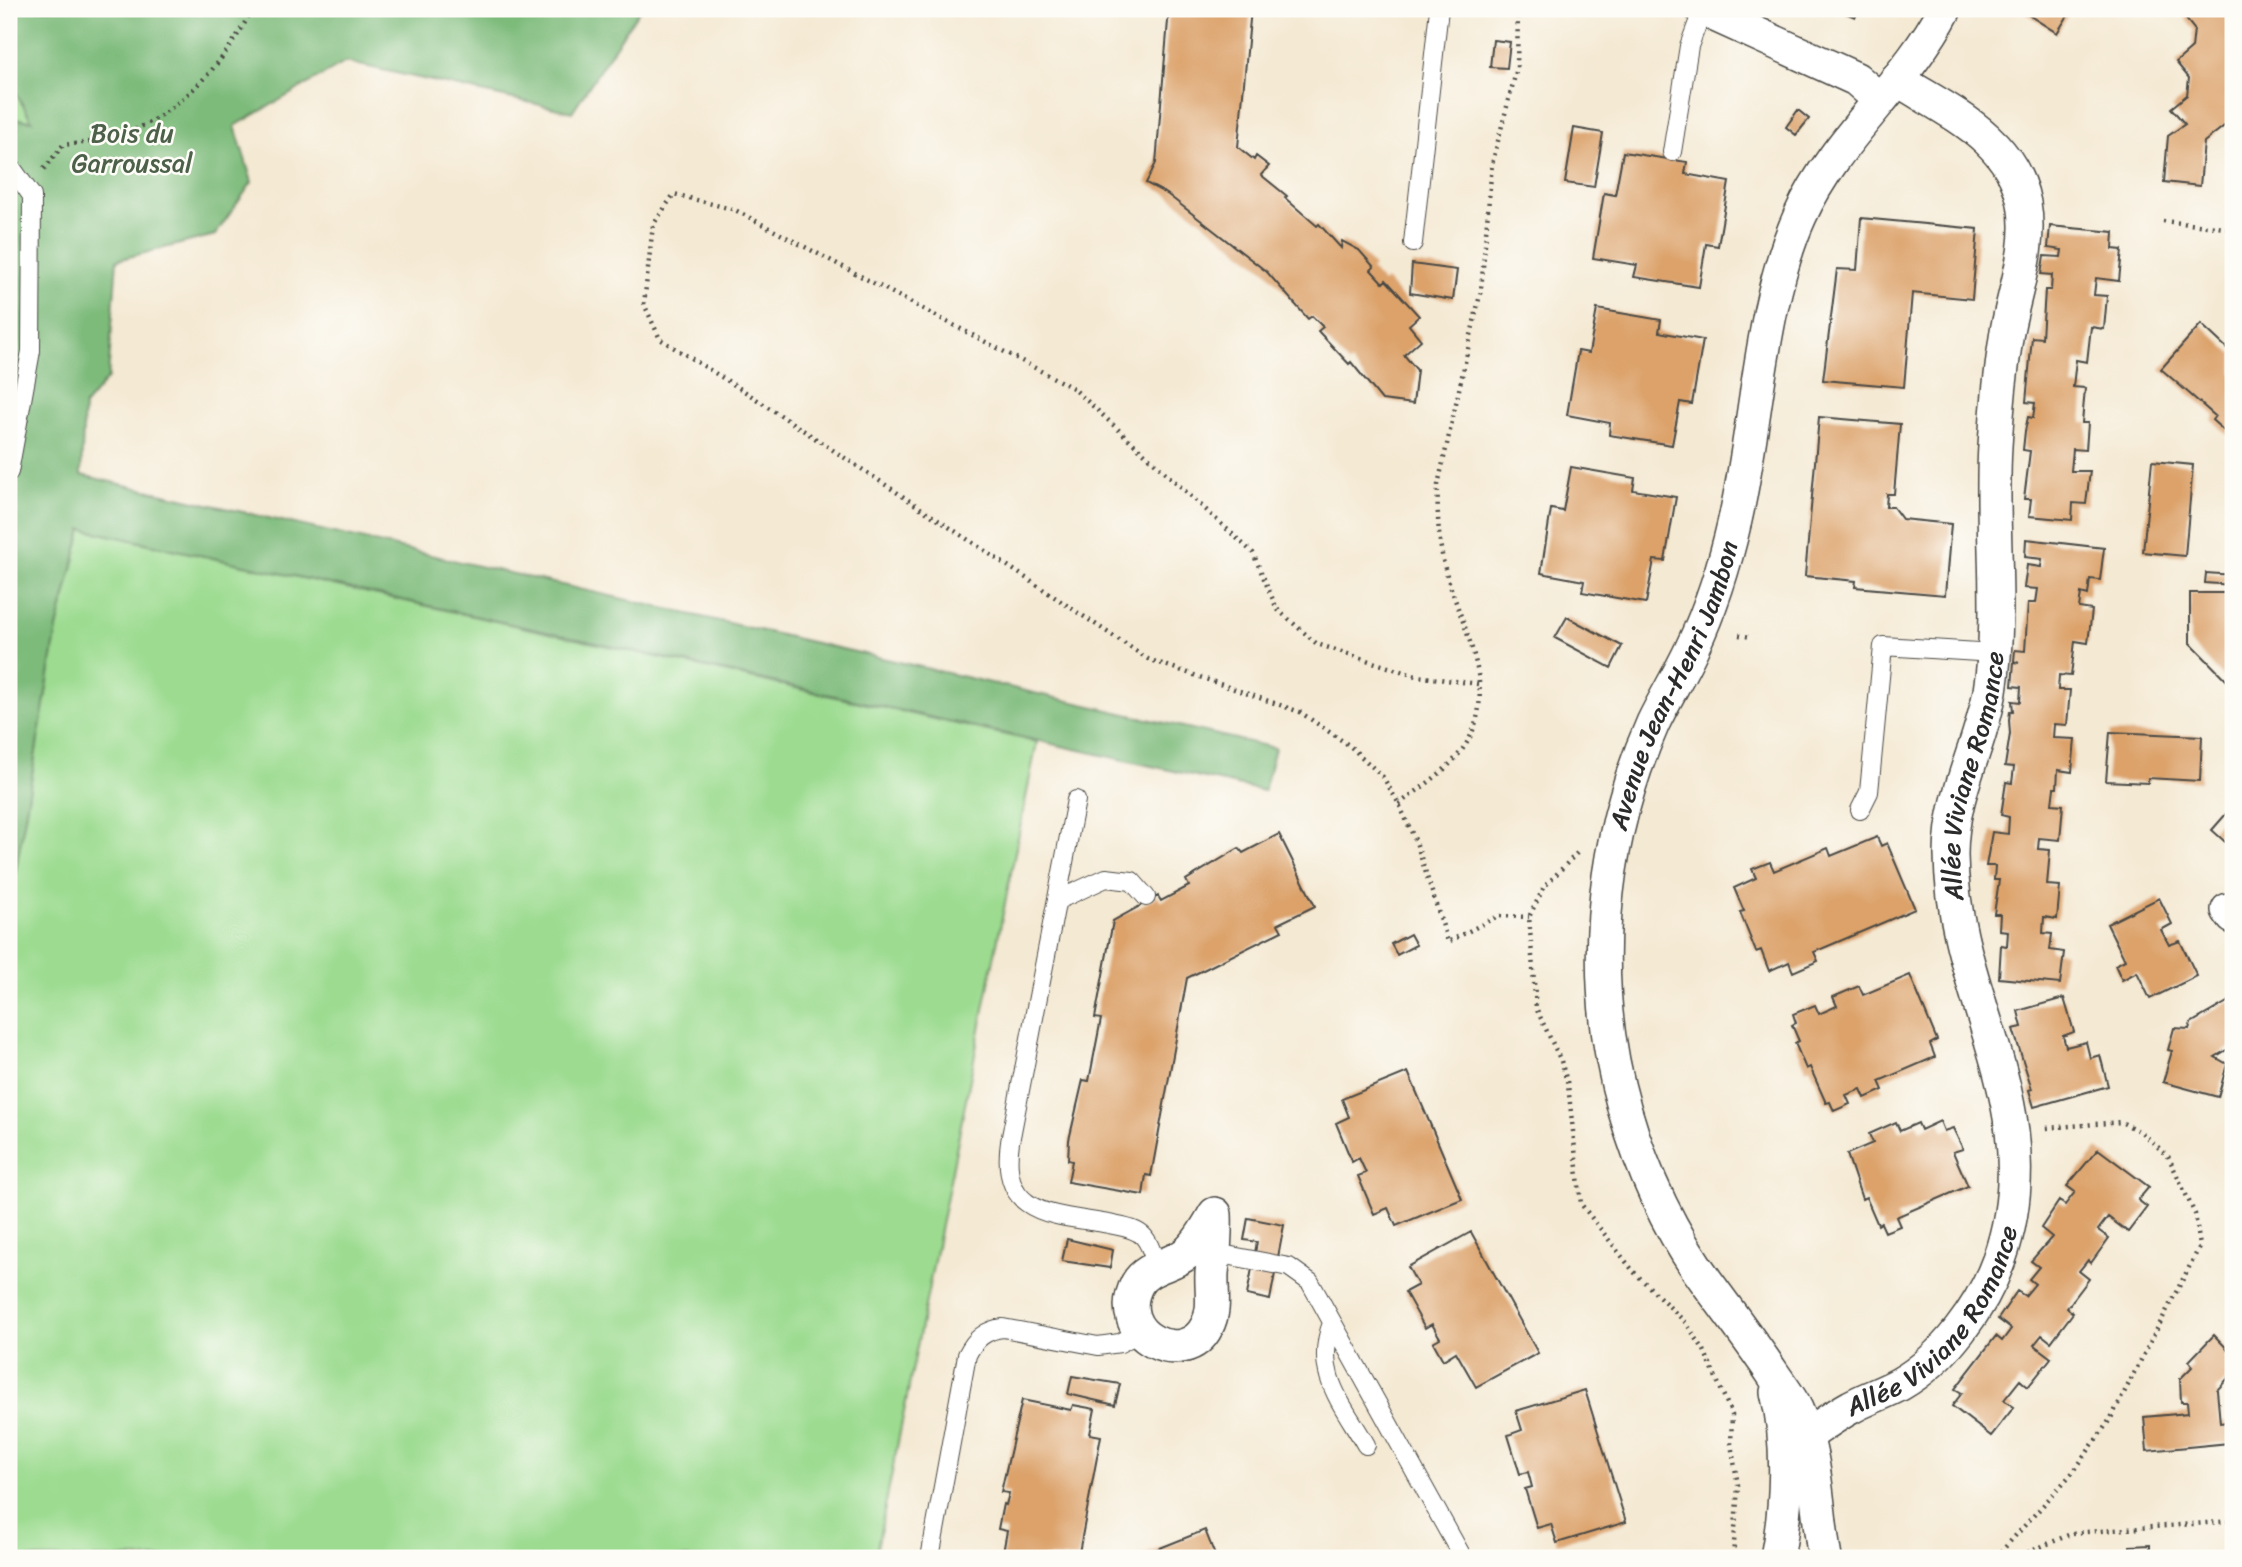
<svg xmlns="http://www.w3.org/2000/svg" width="2242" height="1567" font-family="Sriracha,sans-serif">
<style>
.green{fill:#9cdb90;stroke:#64835e;stroke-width:2}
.forest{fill:#7dbb7a;stroke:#547352;stroke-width:2}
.building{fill:#dca26a}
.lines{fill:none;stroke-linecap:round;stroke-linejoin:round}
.service-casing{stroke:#494844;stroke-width:20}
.minor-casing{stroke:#494844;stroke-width:36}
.path{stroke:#494844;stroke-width:4.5;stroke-dasharray:2 5;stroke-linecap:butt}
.service{stroke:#fff;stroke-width:18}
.minor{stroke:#fff;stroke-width:33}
.labels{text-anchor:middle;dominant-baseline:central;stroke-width:5;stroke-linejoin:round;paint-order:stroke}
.park-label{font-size:26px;fill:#4d6049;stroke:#fdfcf7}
.street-label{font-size:26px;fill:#2b2b2b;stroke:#fdfcf7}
</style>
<rect width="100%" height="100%" fill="#fdfcf7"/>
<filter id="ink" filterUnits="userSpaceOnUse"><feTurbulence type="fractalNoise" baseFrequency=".0143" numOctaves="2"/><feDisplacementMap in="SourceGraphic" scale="14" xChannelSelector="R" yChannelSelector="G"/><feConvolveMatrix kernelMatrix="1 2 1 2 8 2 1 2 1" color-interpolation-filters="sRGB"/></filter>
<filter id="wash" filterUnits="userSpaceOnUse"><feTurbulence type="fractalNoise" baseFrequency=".00686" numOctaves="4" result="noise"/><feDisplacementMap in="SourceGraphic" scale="28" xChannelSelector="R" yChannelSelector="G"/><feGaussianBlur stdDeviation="1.57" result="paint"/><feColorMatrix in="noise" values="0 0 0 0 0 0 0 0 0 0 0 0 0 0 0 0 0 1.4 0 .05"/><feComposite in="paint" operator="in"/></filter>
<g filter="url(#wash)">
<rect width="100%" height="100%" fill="#f4e9d3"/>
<!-- green -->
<path class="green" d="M9 81 32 121 9 118Z
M82 529 1037 742 875 1558H9V910L57 628Z"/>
<!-- forest -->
<path class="forest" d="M9 9H640L572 112 346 62 235 126 252 182 215 235 117 260 108 378 84 406 81 475 1275 748 1264 791 82 529 57 628 9 910V118L32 121 9 81Z"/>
<g id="blocks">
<!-- building -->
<path class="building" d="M1169 9H1251L1238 147 1254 160 1256 156 1269 166 1261 175 1287 196 1285 198 1317 226 1319 224 1341 248 1342 241 1359 250 1374 267 1371 270 1383 283 1386 280 1419 316 1409 325 1421 340 1404 355 1417 370 1413 404 1382 400 1351 362 1349 364 1318 331 1323 327 1312 316 1308 319 1267 272 1167 194 1146 183 1156 163Z
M1836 9H1859L1855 17Z
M2026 9H2072L2057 33 2024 12Z
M2186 9H2233V119L2204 142 2200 186 2164 182 2168 136 2185 124 2171 108 2187 95 2189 78 2176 62 2192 48 2194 29 2181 13Z
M1493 40 1510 42 1507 68 1490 67Z
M1798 110 1809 119 1796 135 1786 127Z
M1574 128 1603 133 1594 187 1565 183Z
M1623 152 1687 162 1685 174 1729 182 1718 246 1706 244 1699 287 1634 277 1637 265 1593 258 1604 193 1615 195Z
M1861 218 1978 229 1972 299 1912 293 1904 387 1823 380 1837 269 1857 270Z
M2050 226 2114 232 2113 249 2122 250 2119 281 2096 278 2094 295 2107 296 2104 329 2091 327 2087 362 2076 360 2073 387 2085 388 2082 423H2088L2086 450 2073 449 2071 471H2090L2086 504 2073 503 2072 520 2029 516 2031 499H2024L2030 451 2023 450 2025 431 2028 417 2033 418 2035 403 2026 402 2032 337 2042 338 2045 290H2051L2052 275 2041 274 2044 256 2061 257 2062 250 2048 248Z
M1412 264 1457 270 1453 300 1410 293Z
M1597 309 1661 320 1659 332 1703 340 1692 404 1680 402 1672 445 1609 435 1610 423 1567 415 1578 351 1589 353Z
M2201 324 2233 354V439L2212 420 2215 416 2161 369Z
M1819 417 1900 424 1894 494H1887L1886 507H1893L1902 519 1951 524 1945 595 1855 587 1856 581 1805 576Z
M2152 461 2193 465 2185 556 2143 552Z
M1571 467 1635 478 1633 490 1676 497 1665 561 1654 560 1646 603 1582 592 1584 581 1541 573 1551 509 1563 511Z
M2026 539 2104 548 2100 580 2090 579 2088 595 2081 593 2079 608 2092 610 2088 643 2075 641 2071 676 2059 675 2058 690H2070L2067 725 2054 724 2053 738 2075 739 2072 772 2058 770 2057 788H2054L2052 804 2063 805 2060 840 2039 838 2038 849 2050 850 2047 885 2060 886 2057 919 2044 917 2043 933 2052 934 2050 950 2064 952 2060 984 1999 978 2001 945 2007 946 2008 931 1999 930 2000 914H1994L1999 880H1994L1995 866H1986L1992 832 2008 834 2009 817 2001 815 2006 782 2012 783 2014 767 2005 766 2010 734 2009 720 2010 711H2013L2012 701 2020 702 2021 687 2012 686 2014 662 2019 663 2014 661 2015 650 2025 651 2028 603H2036L2038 589 2024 588 2027 565 2041 567 2042 559 2025 557Z
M2206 573 2233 575V585L2205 583Z
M2190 593H2232L2233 687 2190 643Z
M1567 617 1622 646 1611 668 1555 638Z
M2110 732 2202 736 2200 781 2148 778V783L2106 781Z
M2233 806V849L2212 830Z
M1279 834 1315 906 1278 924 1282 931 1187 978 1151 1176 1146 1175 1143 1195 1068 1182 1072 1161 1068 1160 1069 1140 1083 1080 1089 1081 1101 1019 1095 1018 1113 921 1158 896 1161 901 1189 886 1186 880 1239 848 1243 853Z
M1877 837 1881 846 1887 843 1915 909 1814 952 1818 961 1793 972 1789 962 1769 971 1761 950 1756 952 1740 912 1744 911 1734 888 1756 878 1752 869 1770 862 1774 871 1828 848 1831 856Z
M2159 898 2172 924 2161 930 2169 945 2180 941 2197 976 2150 999 2137 972 2122 980 2115 965 2125 960 2107 924Z
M1410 934 1416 945 1397 955 1391 944Z
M1910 975 1937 1040 1930 1044 1935 1057 1879 1081 1883 1090 1865 1098 1861 1089 1846 1095 1850 1104 1834 1111 1830 1102 1826 1103 1810 1067 1806 1069 1795 1043 1799 1041 1792 1025 1796 1023 1793 1014 1815 1005 1819 1014 1837 1006 1833 997 1859 986 1863 995Z
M2064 998 2074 1032 2063 1036 2066 1047 2086 1042 2090 1058 2100 1055 2108 1086 2034 1107 2029 1090 2032 1089 2013 1029 2022 1027 2018 1011Z
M2229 1001 2233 1008V1046L2215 1057 2227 1064 2218 1097 2163 1082 2172 1051 2168 1050 2174 1028 2189 1029 2191 1023Z
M1408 1072 1462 1199 1396 1226 1388 1208 1374 1214 1358 1176 1366 1173 1359 1158 1352 1162 1336 1123 1349 1117 1342 1099Z
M1940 1121 1944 1131 1953 1128 1963 1149 1953 1152 1968 1186 1896 1217 1900 1226 1885 1232 1881 1223 1878 1225 1866 1197 1862 1199 1847 1154 1873 1143 1869 1134 1896 1122 1900 1131 1918 1123 1921 1130Z
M2098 1149 2149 1187 2138 1200 2147 1207 2128 1232 2108 1217 2098 1230 2109 1238 2091 1263 2088 1260 2079 1271 2089 1279 2067 1308 2073 1313 2051 1342 2042 1335 2034 1345 2051 1358 2028 1387 2020 1380 2004 1400 2014 1407 1991 1436 1952 1406 1962 1393 1955 1389 1996 1336 2002 1341 2011 1329 1998 1319 2017 1291 2025 1296 2035 1284 2029 1279 2039 1267 2031 1261 2052 1237 2041 1228 2059 1201 2065 1205 2075 1192 2067 1186Z
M1248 1218 1284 1225 1270 1300 1247 1295 1257 1242 1244 1240Z
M1471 1232 1538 1353 1476 1387 1456 1352 1443 1360 1433 1342 1440 1338 1432 1324 1425 1328 1405 1292 1418 1285 1408 1267Z
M1067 1239 1113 1250 1110 1268 1062 1261Z
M2214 1335 2233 1355V1373L2217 1390 2220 1423 2228 1422 2229 1443 2147 1451 2144 1417 2188 1413 2187 1402H2181L2180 1379 2193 1366 2189 1361Z
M1072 1376 1120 1384 1115 1405 1068 1394Z
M1585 1390 1626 1522 1557 1543 1551 1524 1537 1528 1525 1489 1532 1487 1528 1472 1520 1474 1508 1435 1522 1430 1516 1411Z
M1022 1400 1071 1410 1073 1405 1095 1409 1090 1434 1101 1436 1078 1558H1002L1007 1531 998 1529 1003 1504 1006 1505 1009 1493 1001 1492Z
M1205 1530 1216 1558H1135Z
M2150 1545V1554L2130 1555V1546Z"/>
</g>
</g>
<g filter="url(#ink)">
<use href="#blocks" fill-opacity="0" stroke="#494844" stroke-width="2"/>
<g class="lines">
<defs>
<path id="service" d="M1672 152 1689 46 1703 9
M9 164 32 196 31 351 9 472
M1413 243 1439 9
M1076 800 1010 1142C999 1217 1053 1214 1109 1224 1121 1227 1136 1228 1144 1237 1151 1245 1154 1258 1157 1267
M1860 810 1869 792 1883 646 1994 653
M1058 900 1106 878 1132 881 1146 897
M1216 1253 1289 1267 1310 1282 1463 1558
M1332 1323C1313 1373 1342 1403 1366 1445
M930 1558 967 1355C975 1339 985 1330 1003 1328L1098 1346 1120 1343 1140 1332"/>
<g id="minor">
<path d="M1702 9 1856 79 1880 100"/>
<path d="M2228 910 2233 917"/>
<path d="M1215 1214C1216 1235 1214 1253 1212 1273 1211 1292 1216 1309 1207 1326 1185 1371 1110 1336 1137 1284 1147 1266 1171 1266 1187 1253 1199 1243 1207 1228 1215 1214Z"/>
<path d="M1777 1392C1790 1444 1787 1506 1777 1558"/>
<path id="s1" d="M1806 1436C1821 1426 1836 1415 1851 1407 1867 1398 1884 1393 1900 1384 1944 1359 1982 1307 1999 1260 2052 1108 1952 999 1951 855 1951 793 1980 749 1990 691 2003 610 1990 528 1995 446 1997 408 2001 369 2007 331 2015 289 2032 246 2024 203 2011 137 1948 112 1897 79"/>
<path id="s2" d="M1825 1558C1816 1510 1818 1455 1796 1409 1790 1397 1781 1386 1773 1374 1753 1344 1731 1315 1709 1285 1671 1234 1643 1173 1625 1111 1588 983 1599 845 1653 723 1665 698 1680 674 1692 648 1711 608 1725 564 1735 520 1757 425 1760 304 1800 216 1835 138 1906 84 1945 9"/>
</g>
</defs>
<!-- service casing -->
<use href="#service" class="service-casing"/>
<!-- minor casing -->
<use href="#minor" class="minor-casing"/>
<!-- path -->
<path class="path" d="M44 169 63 145C80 143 100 142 117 137 176 117 226 63 252 9
M2163 221 2233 229
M1739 635 1751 637
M1478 684 1416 676 1317 644 1277 609 1253 553 1073 388 735 210 674 194 653 225 644 304 660 339 744 391 1148 659 1300 712 1350 746 1383 777 1399 804 1416 842 1448 942 1498 916 1529 917
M1399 804C1423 786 1454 767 1469 739 1500 680 1455 617 1443 560 1438 535 1437 510 1438 485L1481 290 1492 164 1517 68 1518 9
M1577 853 1544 887 1529 917 1536 1008 1561 1061 1568 1085 1581 1204 1634 1272 1686 1323 1704 1350 1732 1415 1731 1444 1738 1485 1733 1558
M1999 1558 1998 1555 2074 1471 2111 1418 2200 1246 2195 1214 2168 1156 2141 1132 2121 1122 2046 1128
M2015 1558 2073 1533 2233 1521"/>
<!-- service -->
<use href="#service" class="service"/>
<!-- minor -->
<use href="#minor" class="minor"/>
</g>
</g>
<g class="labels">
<!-- park labels -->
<g class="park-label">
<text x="132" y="133">Bois du<tspan x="132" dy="30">Garroussal</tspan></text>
</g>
<!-- street labels -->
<g class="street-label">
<text stroke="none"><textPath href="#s2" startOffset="938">Avenue Jean-Henri Jambon</textPath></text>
<text stroke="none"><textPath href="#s1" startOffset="765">Allée Viviane Romance</textPath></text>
<text stroke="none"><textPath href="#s1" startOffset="177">Allée Viviane Romance</textPath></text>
</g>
</g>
<!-- margin -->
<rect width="2242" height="1567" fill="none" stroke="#fdfcf7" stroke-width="35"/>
</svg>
